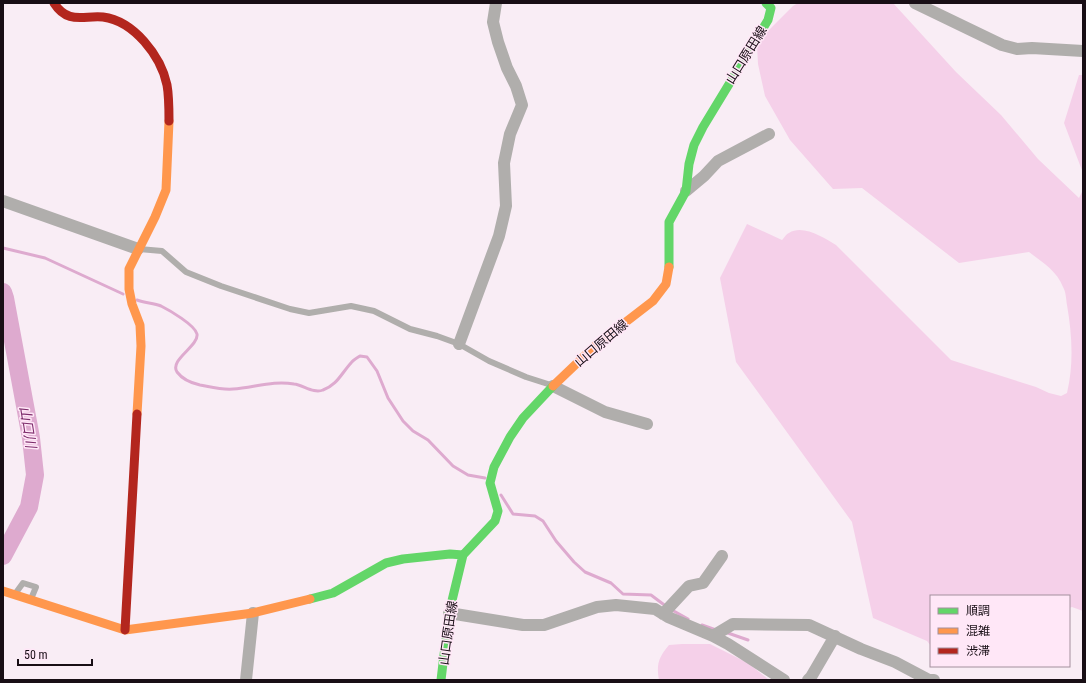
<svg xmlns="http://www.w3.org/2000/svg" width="1086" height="683" font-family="'Roboto Condensed','Noto Sans JP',sans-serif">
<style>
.green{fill:#f5d0e9}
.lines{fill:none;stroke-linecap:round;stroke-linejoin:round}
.stream{stroke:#deaacf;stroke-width:3}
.river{stroke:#deaacf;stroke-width:18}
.lane{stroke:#b0aeac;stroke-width:6}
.street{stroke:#b0aeac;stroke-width:12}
.fast{stroke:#63d668;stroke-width:9}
.slow{stroke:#ff974d;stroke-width:9}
.jam{stroke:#b3261e;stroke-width:9}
.labels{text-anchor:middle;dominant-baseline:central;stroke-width:3;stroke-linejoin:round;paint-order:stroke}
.street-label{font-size:13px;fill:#180e15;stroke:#ffe7f7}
.water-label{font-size:14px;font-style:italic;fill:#7d2c6b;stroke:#ffe7f7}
</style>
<rect width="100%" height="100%" fill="#f9edf5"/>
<!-- green -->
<path class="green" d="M798 3H893L956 72 1001 115 1038 159 1079 198 1083 190V611L1072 607 1069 608V596H931V646L927 641 873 618 852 522 736 362 720 278 747 224 782 240C784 238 786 234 789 233 803 224 824 238 836 245L951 360 1036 387 1049 393 1061 396 1067 393C1074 364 1072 334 1067 305 1066 299 1066 292 1063 287 1057 271 1042 262 1029 252L959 263 862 188 833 189 790 140 765 96 758 64 757 45 759 40 793 6Z
M1079 75H1083V173L1064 123Z
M682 644H710L748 663 769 680H659C656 664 659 657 669 645Z"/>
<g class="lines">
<!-- stream -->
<path class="stream" d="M3 248 45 258 123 294
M137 300C145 303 154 303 161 306 169 310 195 325 197 334 199 346 169 360 177 372 183 380 191 383 200 385 211 387 222 390 233 389 253 388 273 380 294 384 303 385 314 394 323 390 337 385 341 374 351 363 353 360 357 358 360 356L367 357 377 371 388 398 403 421 413 431 428 440 453 466 468 475 485 478
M501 495 513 514 535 516 543 521 556 541 574 562 585 572 611 583 623 594 651 595 667 607
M672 610 688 619
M702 625 716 630
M725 632 748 640"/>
<!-- river -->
<path class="river" d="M3 292 5 298 31 438 35 475 29 507 3 556"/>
<!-- lane -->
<path class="lane" d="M139 249 162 251 186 272 221 286 290 309 309 313 351 306 374 311 410 329 437 336 459 344 489 361 526 377 551 385
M15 594 23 583 36 587 31 599"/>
<!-- street -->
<path class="street" d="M915 3 1002 45 1017 49 1032 48 1083 51
M686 191 704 176 718 161 769 134
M3 201 138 249
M459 344 499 236 506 206 504 163 510 134 522 105 516 86 507 68 498 42 493 22 496 3
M553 386 605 412 647 424
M449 613 523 625H544L597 607 616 605 655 609 668 617 713 636 728 644 784 680
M663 614 689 586 703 583 722 556
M713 636 733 624 809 625 861 649 895 662 929 680H934
M246 680 253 613
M808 680 811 677 835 636"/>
<!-- fast -->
<path class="fast" d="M669 267V222L686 191 689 164 694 145 703 127 768 20 771 8 766 3
M310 599 333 593 386 563 403 559 450 554 463 555
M441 680 449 613 463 555 495 521 498 511 490 483 494 467 510 437 523 418 553 386"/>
<!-- slow -->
<path class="slow" d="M553 386 596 345 653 301 666 284 669 267
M137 414 141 346 140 325 132 304 129 289V269L155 217 166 190 169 121
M3 591 125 630 253 613 310 599"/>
<!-- jam -->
<path class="jam" d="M54 3C68 25 84 15 103 17 134 21 161 56 167 85 169 96 169 110 169 121
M125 630 137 414"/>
</g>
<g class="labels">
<!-- street labels -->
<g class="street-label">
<text transform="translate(746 55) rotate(-58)">山口原田線</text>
<text transform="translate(601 343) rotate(-40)">山口原田線</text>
<text transform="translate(448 633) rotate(-82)">山口原田線</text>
</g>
<!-- water labels -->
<g class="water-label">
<text transform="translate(28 427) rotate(81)">山口川</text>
</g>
</g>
<!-- border -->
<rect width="1086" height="683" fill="none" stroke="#180e15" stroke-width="8"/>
<!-- legend -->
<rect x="930" y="595" width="140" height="72" fill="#ffe7f7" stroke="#a3909d"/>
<rect x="938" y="608" width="20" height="6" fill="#63d668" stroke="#a3909d"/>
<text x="966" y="615" font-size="12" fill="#180e15">順調</text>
<rect x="938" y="628" width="20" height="6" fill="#ff974d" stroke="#a3909d"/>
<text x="966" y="635" font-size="12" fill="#180e15">混雑</text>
<rect x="938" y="648" width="20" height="6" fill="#b3261e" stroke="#a3909d"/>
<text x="966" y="655" font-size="12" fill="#180e15">渋滞</text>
<!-- scale -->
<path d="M18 659v6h74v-6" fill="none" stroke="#180e15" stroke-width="2"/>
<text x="24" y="659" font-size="12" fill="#180e15" stroke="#ffe7f7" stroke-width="3" paint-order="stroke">50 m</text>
</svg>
